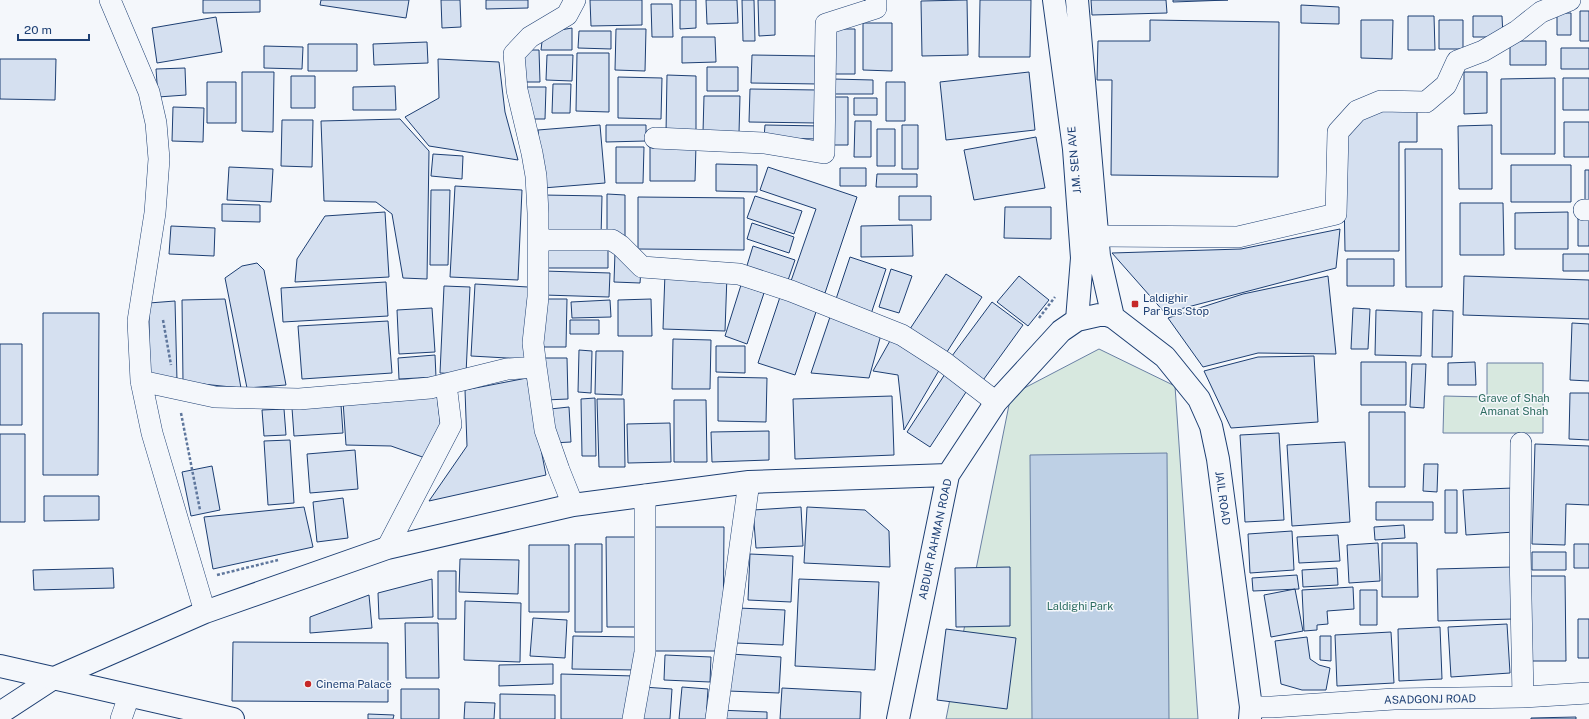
<svg xmlns="http://www.w3.org/2000/svg" width="1589" height="719" font-family="'Public Sans',sans-serif">
<style>
.green{fill:#d7e8df;stroke:#687fa3}
.water{fill:#bed0e5;stroke:#687fa3}
.building{fill:#d5e0f0;stroke:#1d3f73}
.lines{fill:none;stroke-linecap:round;stroke-linejoin:round}
.minor-casing{stroke:#1d3f73;stroke-width:22}
.tertiary-casing{stroke:#1d3f73;stroke-width:24}
.secondary-casing{stroke:#1d3f73;stroke-width:24}
.path{stroke:#5e769c;stroke-width:2.5;stroke-dasharray:3 2;stroke-linecap:butt}
.minor{stroke:#f4f7fb;stroke-width:21}
.tertiary{stroke:#f4f7fb;stroke-width:22}
.secondary{stroke:#f4f7fb;stroke-width:22}
.poi-dot{fill:#c62828;stroke:#f4f7fb;stroke-width:1.5}
.labels{text-anchor:middle;dominant-baseline:central;stroke-width:3;stroke-linejoin:round;paint-order:stroke}
.street-label{font-size:11px;fill:#1d3f73;stroke:#f4f7fb}
.poi-label{font-size:11px;fill:#1d3f73;stroke:#f4f7fb;text-anchor:start}
.park-label{font-size:11px;fill:#2c6c60;stroke:#f4f7fb}
</style>
<rect width="100%" height="100%" fill="#f4f7fb"/>
<!-- green -->
<path class="green" d="M1099 349 1175 386 1198 719H946L1011 395Z
M1487 363H1543V433H1443L1444 396 1487 397Z"/>
<!-- water -->
<path class="water" d="M1167 453 1169 719H1032L1030 455Z"/>
<!-- building -->
<path class="building" d="M203 0H260V12L203 13Z
M321 0H409L406 18 320 5Z
M441 0H460L461 27 442 28Z
M486 0H528V8L486 9Z
M590 0H642V25L591 26Z
M680 0H696V28L680 29Z
M706 0H737L738 23 707 24Z
M742 0H754L755 41H743Z
M758 0H775V35L759 36Z
M967 0 968 55 922 56 921 1Z
M980 0H1031L1030 57H979Z
M1091 0H1166L1167 13 1092 15Z
M1173 0H1228L1173 2Z
M651 4H672L673 37H652Z
M1301 5 1339 7V24L1301 23Z
M1580 11H1589V41H1580Z
M1557 13H1571V35H1557Z
M1408 16H1434L1435 50H1408Z
M1473 16H1502L1503 37H1473Z
M216 17 222 52 157 63 152 28Z
M1150 20 1279 22 1278 177 1111 175 1112 80H1097L1098 41H1150Z
M1361 20H1393L1392 59 1361 58Z
M1439 20H1463V49H1439Z
M863 23H892V71L863 70Z
M572 28V50H541L543 33Z
M616 29H646L645 71 615 70Z
M830 29H855V74H830Z
M579 31H611V49L578 48Z
M682 37H715L716 62 682 63Z
M1510 41H1546V65H1510Z
M427 42 428 63 374 65 373 44Z
M308 44H357V71H308Z
M264 46 303 47 302 69 264 68Z
M1561 48H1589V69H1561Z
M524 50H539L540 82H525Z
M577 53H609V112L576 111Z
M547 55H573L572 81 546 80Z
M752 55 818 56V84L751 83Z
M0 59H56L55 100 0 99Z
M438 59 499 62 505 112 518 160 429 146 405 117 439 98Z
M707 67H738V91H707Z
M185 68 186 95 158 97 156 69Z
M242 72H274L273 132 242 131Z
M1029 72 1035 130 946 140 940 82Z
M1464 72H1487V113L1464 114Z
M667 75 696 76V134L666 133Z
M291 76H315V108H291Z
M618 77 662 78 661 119 618 118Z
M1555 78V154H1501V79Z
M1563 78H1589V110H1563Z
M833 79 873 80V94H833Z
M207 82H236V123H207Z
M886 82H905V121H886Z
M553 84H571L570 113H552Z
M395 86 396 110H353V87Z
M527 87H546L545 119H526Z
M750 89 817 90V123L749 122Z
M704 96H740L739 133 703 132Z
M828 97H848V145H827Z
M854 98H877V115H854Z
M1381 105H1417V142H1399V251H1345L1343 136Z
M173 107 204 108 203 142 172 141Z
M400 119 429 151 427 279 403 278 392 214 376 202 324 201 321 121Z
M282 120H313L312 167 281 166Z
M855 121H871V157H854Z
M1564 122H1589V157H1564Z
M600 125 605 183 543 188 538 130Z
M606 125H646V141L606 142Z
M765 125 822 126 821 139 764 138Z
M902 125H918V169H902Z
M1492 125V189H1459L1458 126Z
M877 129H895V166H877Z
M1036 137 1045 188 974 200 964 150Z
M650 144 696 145 695 181H650Z
M616 147H644L643 183H616Z
M1405 149H1442V287H1406Z
M433 154 463 156 462 179 431 176Z
M716 164 757 165V192L716 191Z
M1511 165H1571V202H1511Z
M229 167 273 169 271 202 227 200Z
M768 167 857 197 825 293 791 281 816 209 760 190Z
M840 168H866V186H840Z
M1585 170H1589V205H1585Z
M877 174H917V187H876Z
M455 186 522 190 518 280 450 277Z
M431 190H450L448 265H430Z
M607 194 625 195V238H607Z
M543 195 602 196 601 238 541 237Z
M755 196 802 211 794 234 747 218Z
M899 196H931V220H899Z
M638 197 744 198V250L638 249Z
M1460 203H1503L1504 255H1460Z
M222 204 260 205V222L222 221Z
M1005 207H1051V239L1004 238Z
M385 212 389 277 295 282 297 259 325 216Z
M1568 212V249H1515V213Z
M1578 217H1589V246H1578Z
M752 223 794 237 789 253 747 239Z
M912 225 913 256 861 257V226Z
M171 226 215 228 214 256 169 254Z
M1340 229 1336 268 1165 313 1112 253 1241 249Z
M544 242 608 243V268H544Z
M753 246 795 260 786 286 745 272Z
M615 252 641 270 640 283 614 282Z
M1563 254H1589V271H1563Z
M850 257 886 269 871 314 835 302Z
M1347 259H1394V286H1347Z
M257 263 264 270 286 385 247 388 225 278 242 266Z
M891 269 912 276 899 313 879 307Z
M544 271 610 273 609 297 544 295Z
M665 273 727 275 725 331 663 329Z
M946 274 982 297 945 355 908 332Z
M1019 276 1049 300 1028 326 997 302Z
M1328 276 1336 354 1258 353 1203 367 1168 318 1243 294Z
M1464 276 1589 280V319L1463 315Z
M386 282 388 316 283 322 281 288Z
M475 284 528 287 525 359 471 356Z
M741 285 764 293 747 344 725 336Z
M444 286 470 287 466 374 440 373Z
M781 294 818 306 795 375 758 363Z
M225 299 241 388 183 382 182 300Z
M543 299H567L566 347H543Z
M651 299 652 336H618V300Z
M610 300 611 317 572 318 571 302Z
M175 301 177 381 149 382V303Z
M992 302 1023 325 981 383 949 360Z
M432 308 435 352 399 354 397 310Z
M1353 308 1370 309 1368 349H1351Z
M1376 310 1422 312 1421 356 1375 355Z
M1433 310 1453 311 1452 357H1432Z
M43 313H99L98 475H43Z
M831 314 882 331 869 378 811 373Z
M570 320H599V334H570Z
M388 321 392 373 302 379 298 326Z
M1572 323 1589 324V381L1570 380Z
M673 339 711 340 710 389H672Z
M891 339 941 367 904 430 898 375 873 371Z
M0 344H22V425H0Z
M716 346H745V373L716 372Z
M579 350 592 351 591 393 578 392Z
M596 351H623L622 395 595 394Z
M435 355 436 377 399 379 398 358Z
M1314 356 1318 422 1231 428 1204 371 1258 357Z
M545 358H567L568 399 545 400Z
M1361 362H1406V405H1361Z
M1475 362 1476 385H1448V363Z
M1412 364H1426L1424 408 1410 407Z
M947 371 970 386 930 447 907 432Z
M718 377 767 378 766 422 718 421Z
M527 378 546 475 429 501 467 446 465 390Z
M1570 393H1589V440L1569 439Z
M437 395 441 429 431 460 391 446 346 445 343 401Z
M892 396 894 455 795 459 793 399Z
M595 398 596 456H582L581 399Z
M597 399H624L625 467H599Z
M674 400H706L707 462H674Z
M341 405 343 433 294 436 292 408Z
M569 407 571 442 552 443 550 409Z
M284 409 286 435 264 436 262 410Z
M1369 412H1405V487H1369Z
M670 423 671 462 628 463 627 424Z
M769 431V460L712 462 711 432Z
M1279 433 1284 520 1245 522 1240 435Z
M0 434H25V522H0Z
M290 440 294 503 268 505 264 441Z
M1345 442 1350 522 1292 526 1287 445Z
M1535 444 1589 446V505L1566 504 1565 545 1532 544Z
M355 450 358 489 310 493 307 454Z
M1424 464H1438L1437 492 1423 491Z
M212 466 220 510 191 516 182 472Z
M1513 488 1515 532 1466 535 1463 490Z
M1445 490H1457V533H1445Z
M44 496H99V520L44 521Z
M343 498 348 538 317 542 313 502Z
M1376 502H1433V520H1376Z
M304 507 313 547 213 569 204 517Z
M801 507 803 546 756 548 753 510Z
M807 507 865 510 889 531 890 567 804 563Z
M1404 525 1405 538 1375 540 1374 527Z
M653 527H724L723 651H652Z
M1292 531 1294 570 1250 573 1248 534Z
M1338 535 1340 561 1299 563 1297 537Z
M606 537H637L638 627H607Z
M1378 543 1380 581 1349 583 1347 545Z
M1382 543H1417L1418 597H1382Z
M575 544H602V632H575Z
M1574 544H1589V568H1574Z
M529 545H569V612H529Z
M1532 552H1566V570H1532Z
M750 554 793 556 791 602 748 600Z
M460 559 519 560 518 594 459 592Z
M1010 567V626L956 627 955 568Z
M1513 567 1514 619 1438 621 1437 569Z
M113 568 114 588 34 590 33 570Z
M1337 568 1338 585 1303 587 1302 570Z
M438 571H456V619H438Z
M1297 575 1299 589 1253 591 1252 578Z
M1525 576H1565L1566 661H1525Z
M432 579 433 617 379 619 378 593Z
M799 579 879 582 875 670 795 666Z
M1353 587 1354 609 1327 611 1328 624 1317 625V630L1304 631 1302 590Z
M1295 589 1303 631 1271 637 1264 595Z
M1360 590H1377V625H1360Z
M369 595 372 628 310 633V617Z
M465 601 521 603 520 662 464 660Z
M738 608 785 610 783 645 736 643Z
M533 618 567 620 565 658 530 656Z
M1578 619H1589V658H1578Z
M405 623H438L439 678H406Z
M1507 624 1510 673 1451 677 1448 627Z
M1440 627 1442 679 1399 681 1398 629Z
M946 629 1016 638 1007 709 937 700Z
M1391 632 1394 683 1337 686 1335 635Z
M573 636 636 637V670L572 669Z
M1320 636H1331V661L1320 660Z
M1307 637 1310 659 1319 665 1330 668 1326 690H1302L1281 684 1275 641Z
M233 642 388 643V702L232 701Z
M730 654 781 657 779 693 728 691Z
M665 655 711 657 710 682 664 680Z
M553 664V684L499 686V665Z
M561 674 634 676 626 719H561Z
M643 687 672 689 670 719H640Z
M682 687 708 689 706 719H679Z
M782 688 861 692 860 719H780Z
M401 689H439V719H401Z
M500 694 555 695V719H500Z
M465 702 495 703 494 719H464Z
M718 710 767 712V719H718Z
M368 714 394 715 393 719H368Z
M1576 717V719H1531V718Z"/>
<g class="lines">
<defs>
<path id="minor" d="M110 0 149 92 156 123 159 159 155 213 138 321 141 381 152 433 205 612
M655 138 764 143 824 153 826 24 876 8V0
M1584 210H1589
M1098 236 1238 237 1336 214 1338 132 1357 111 1381 101 1426 102 1446 85 1457 61 1483 51 1517 31 1541 12 1570 0
M538 240H612L621 246 642 267 739 274 791 291 902 335 944 362 996 402
M141 381 215 397 299 399 430 388 507 369 536 367
M1521 443 1520 550 1523 697
M573 505 559 470 545 430 536 367 533 343 538 297V213L536 176 532 153 517 90 514 54 530 37 567 15 575 0
M387 548 451 425 446 384
M1251 707H1272L1394 699 1523 697 1589 693
M121 719 129 696
M633 719 645 652V495
M716 719 749 482"/>
<path id="tertiary" d="M0 713 52 679"/>
<path id="secondary" d="M1054 0 1074 149 1082 258 1077 320
M1077 0 1099 256 1113 317
M0 666 233 719
M52 679 205 612 387 548 573 505 749 482 948 475
M898 719 948 475 996 402 1061 331 1077 320 1099 315H1107L1113 317 1165 357 1199 399 1211 426 1218 459 1251 707 1250 719"/>
</defs>
<!-- minor casing -->
<use href="#minor" class="minor-casing"/>
<!-- tertiary casing -->
<use href="#tertiary" class="tertiary-casing"/>
<!-- secondary casing -->
<use href="#secondary" class="secondary-casing"/>
<!-- path -->
<path class="path" d="M1039 318 1055 297
M163 320 171 365
M181 413 200 510
M217 575 278 560"/>
<!-- minor -->
<use href="#minor" class="minor"/>
<!-- tertiary -->
<use href="#tertiary" class="tertiary"/>
<!-- secondary -->
<use href="#secondary" class="secondary"/>
</g>
<!-- markers -->
<g class="poi-dot">
<rect x="1131" y="300" width="8" height="8" rx="2"/>
<circle cx="308" cy="684" r="4"/>
</g>
<g class="labels">
<!-- street labels -->
<g class="street-label">
<text transform="translate(1074 160) rotate(-95)">J.M. SEN AVE</text>
<text transform="translate(1223 498) rotate(82)">JAIL ROAD</text>
<text transform="translate(935 539) rotate(-78)">ABDUR RAHMAN ROAD</text>
<text transform="translate(1430 699) rotate(-1)">ASADGONJ ROAD</text>
</g>
<!-- poi labels -->
<g class="poi-label">
<text x="1143" y="298">Laldighir<tspan x="1143" dy="13">Par Bus Stop</tspan></text>
<text x="316" y="684">Cinema Palace</text>
</g>
<!-- park labels -->
<g class="park-label">
<text x="1514" y="398">Grave of Shah<tspan x="1514" dy="13">Amanat Shah</tspan></text>
<text x="1080" y="606">Laldighi Park</text>
</g>
</g>
<!-- scale -->
<path d="M18 34v6h71v-6" fill="none" stroke="#1d3f73" stroke-width="2"/>
<text x="24" y="34" font-size="12" fill="#1d3f73" stroke="#f4f7fb" stroke-width="3" paint-order="stroke">20 m</text>
</svg>
